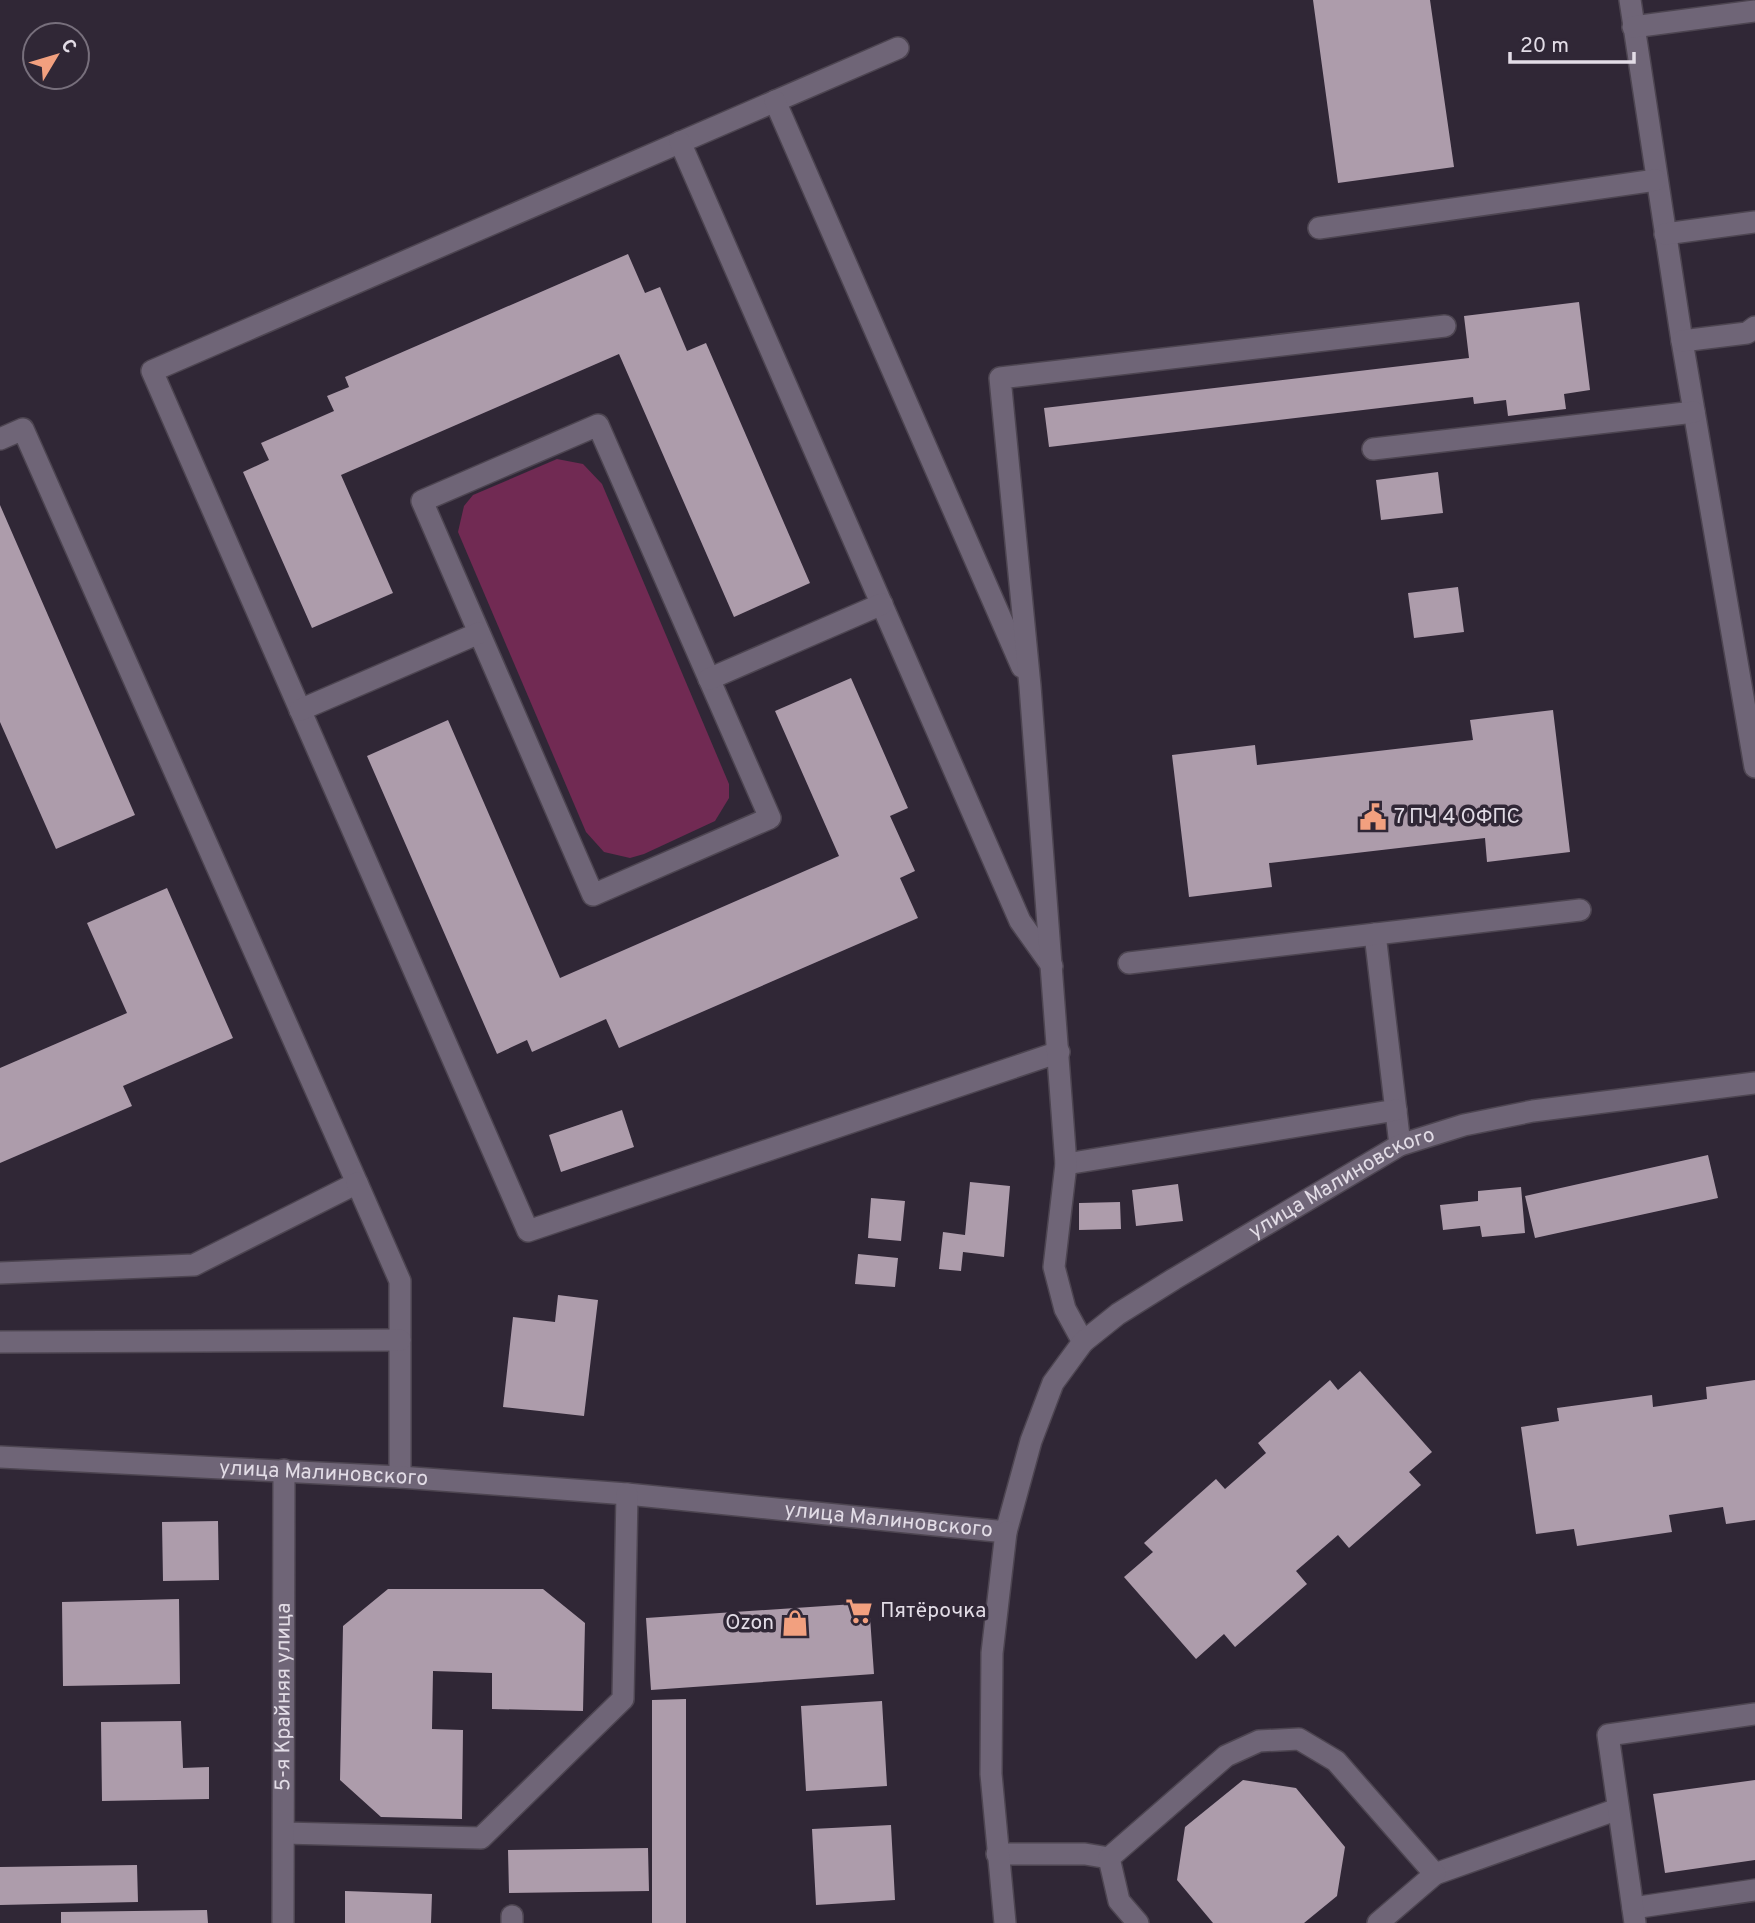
<svg xmlns="http://www.w3.org/2000/svg" width="1755" height="1923" font-family="Overpass,sans-serif">
<style>
.green{fill:#712a53}
.building{fill:#ad9cab}
.lines{fill:none;stroke-linecap:round;stroke-linejoin:round}
.minor-casing{stroke:#4d4551;stroke-width:24}
.minor{stroke:#6f6577;stroke-width:21}
.labels{text-anchor:middle;dominant-baseline:central;stroke-width:7;stroke-linejoin:round;paint-order:stroke}
.poi-label{font-size:21px;fill:#e2dce6;stroke:#302736;text-anchor:start}
.street-label{font-size:21px;fill:#e2dce6;stroke:#302736}
</style>
<rect width="100%" height="100%" fill="#302736"/>
<!-- green -->
<path class="green" d="M557 459 583 464 602 484 729 784V798L715 821 644 854 630 858 604 852 586 832 458 532 464 506 473 495Z"/>
<!-- building -->
<path class="building" d="M1313 0H1430L1454 167 1338 183Z
M628 254 645 293 660 287 687 351 706 343 810 583 734 617 619 354 341 475 393 593 312 628 243 472 269 460 261 443 334 411 327 396 349 387 345 377Z
M1579 302 1590 390 1564 394 1566 409 1508 416 1506 400 1474 404 1473 397 1049 447 1044 408 1469 358 1464 316Z
M1438 472 1443 513 1381 520 1376 480Z
M0 505 135 815 56 849 0 722Z
M1458 587 1464 632 1414 638 1408 593Z
M851 678 908 808 890 816 915 871 900 878 918 918 619 1048 606 1019 532 1052 527 1040 497 1054 367 756 448 720 560 978 839 856 775 711Z
M1553 710 1570 852 1487 862 1485 838 1269 863 1272 887 1189 897 1172 755 1255 745 1257 765 1473 740 1470 720Z
M167 888 233 1038 123 1086 132 1106 0 1163V1068L127 1013 87 923Z
M622 1110 634 1147 561 1172 549 1135Z
M1708 1155 1718 1198 1535 1238 1525 1196Z
M970 1182 1010 1186 1004 1257 963 1252 961 1271 939 1269 943 1232 965 1235Z
M1178 1184 1183 1221 1136 1226 1132 1190Z
M1521 1187 1525 1233 1482 1237 1480 1226 1443 1230 1440 1205 1478 1201V1191Z
M871 1198 905 1201 901 1241 868 1238Z
M1120 1202 1121 1229 1079 1230V1203Z
M858 1254 898 1258 895 1287 855 1284Z
M558 1295 598 1300 584 1416 503 1407 513 1317 555 1322Z
M1360 1371 1432 1452 1409 1472 1421 1485 1349 1548 1338 1535 1296 1571 1307 1584 1235 1647 1224 1634 1196 1659 1124 1577 1153 1552 1144 1543 1216 1479 1225 1489 1266 1453 1258 1443 1330 1380 1338 1390Z
M1755 1380V1520L1726 1524 1723 1507 1669 1515 1672 1532 1577 1546 1574 1529 1536 1534 1521 1427 1559 1421 1557 1408 1652 1395 1653 1407 1707 1399 1706 1387Z
M218 1521 219 1580 163 1581 162 1522Z
M388 1589H543L585 1623 583 1711 492 1709V1673L433 1671 432 1729 463 1730 462 1819 381 1817 340 1780 343 1626Z
M179 1599 180 1684 63 1686 62 1602Z
M869 1603 874 1674 651 1690 646 1618Z
M686 1699V1923H652V1700Z
M882 1701 887 1786 806 1791 801 1706Z
M181 1721 183 1768 209 1767V1799L102 1801 101 1722Z
M1243 1780 1296 1788 1345 1847 1337 1896 1304 1923H1213L1177 1880 1185 1827Z
M1755 1780V1860L1665 1873 1653 1794Z
M891 1825 895 1900 816 1905 812 1829Z
M648 1848 649 1891 509 1893 508 1850Z
M137 1865 138 1902 0 1905V1867Z
M345 1891 432 1894 431 1923H345Z
M207 1910 208 1923H61V1912Z"/>
<g class="lines">
<defs>
<g id="minor">
<path d="M1630 0 1682 341 1755 767"/>
<path d="M1633 27 1755 11"/>
<path d="M898 48 152 371 528 1231 1059 1052"/>
<path d="M775 101 1022 667"/>
<path d="M680 142 1020 921 1052 966"/>
<path d="M1319 228 1656 180"/>
<path d="M1665 234 1755 222"/>
<path d="M1682 341 1747 333 1755 327"/>
<path d="M598 425 770 818 593 895 422 501Z"/>
<path d="M0 439 23 429 357 1183 194 1265 0 1273"/>
<path d="M1373 449 1694 412"/>
<path d="M709 679 882 604"/>
<path d="M300 710 479 633"/>
<path d="M1375 934 1400 1145"/>
<path d="M1129 963 1580 910"/>
<path d="M1066 1164 1396 1110"/>
<path d="M357 1183 400 1281V1477"/>
<path d="M0 1342 400 1340"/>
<path d="M1083 1342 1065 1309 1054 1267 1066 1164 1030 686 1000 378 1445 326"/>
<path id="s1" d="M0 1457 400 1477 627 1494 1006 1532 1031 1441 1053 1383 1083 1342 1118 1314 1174 1279 1400 1145 1464 1125 1533 1111 1755 1083"/>
<path d="M284 1833 481 1838 623 1699 627 1494"/>
<path d="M997 1854H1085L1109 1858"/>
<path d="M1435 1874 1618 1809"/>
<path d="M1633 1908 1755 1890"/>
<path id="s2" d="M283 1923 284 1470"/>
<path d="M512 1923V1916"/>
<path d="M1005 1923 991 1774 992 1653 1006 1532"/>
<path d="M1138 1923 1119 1901 1109 1858 1226 1756 1259 1741 1299 1739 1336 1761 1435 1874 1378 1923"/>
<path d="M1635 1923 1608 1735 1755 1714"/>
</g>
</defs>
<!-- minor casing -->
<use href="#minor" class="minor-casing"/>
<!-- minor -->
<use href="#minor" class="minor"/>
</g>
<!-- icons -->
<defs>
<symbol id="civic-bare" viewBox="-9 -9 18 18"><path d="M-.6-6.5H3V-4.5H.6V-3L4-1V1h2V6H-6V1h2V-1L-.6-3ZM-1.2 2.5V6h2.4V2.5Z" fill="#f2a07f" stroke="#302736" stroke-width="2.5" paint-order="stroke"/></symbol>
<symbol id="supermarket-bare" viewBox="-9 -9 18 18"><path d="M-6-5.5h2.5l.6 2H6L4.5 2H-2.5L-4.4-4H-6ZM-1.5 3.2a1.3 1.3 0 1 0 .1 0ZM3 3.2a1.3 1.3 0 1 0 .1 0Z" fill="#f2a07f" stroke="#302736" stroke-width="2.5" paint-order="stroke"/></symbol>
<symbol id="shop-bare" viewBox="-9 -9 18 18"><path d="M-5-2.5h2.3a2.7 3.5 0 0 1 5.4 0H5L5.5 6h-11ZM-1.5-2.5h3a1.5 2.3 0 0 0-3 0Z" fill="#f2a07f" stroke="#302736" stroke-width="2.5" paint-order="stroke"/></symbol>
</defs>
<g fill-rule="evenodd">
<use href="#civic-bare" x="1354" y="798" width="38" height="38"/>
<use href="#supermarket-bare" x="840" y="1592" width="38" height="38"/>
<use href="#shop-bare" x="776" y="1604" width="38" height="38"/>
</g>
<g class="labels">
<!-- poi labels -->
<g class="poi-label">
<text x="1394" y="817">7 ПЧ 4 ОФПС</text>
<text x="880" y="1611">Пятёрочка</text>
<text x="774" y="1623" text-anchor="end">Ozon</text>
</g>
<!-- street labels -->
<g class="street-label">
<text stroke="none"><textPath href="#s1" startOffset="1521">улица Малиновского</textPath></text>
<text stroke="none"><textPath href="#s1" startOffset="324">улица Малиновского</textPath></text>
<text stroke="none"><textPath href="#s1" startOffset="891">улица Малиновского</textPath></text>
<text stroke="none"><textPath href="#s2" startOffset="226">5-я Крайняя улица</textPath></text>
</g>
</g>
<!-- north arrow -->
<g transform="translate(56 56) rotate(52)"><circle r="33" fill="#302736" stroke="#776f7c" stroke-width="2"/>
<path d="M0-5L12 26L0 18L-12 26Z" fill="#f2a07f"/>
<text y="-10" font-size="19" font-weight="bold" text-anchor="middle" fill="#e2dce6">С</text>
</g>
<!-- scale -->
<path d="M1510 52v10h124v-10" fill="none" stroke="#e2dce6" stroke-width="3.5"/>
<text x="1520" y="52" font-size="21" fill="#e2dce6" stroke="#302736" stroke-width="5" paint-order="stroke">20 m</text>
</svg>
